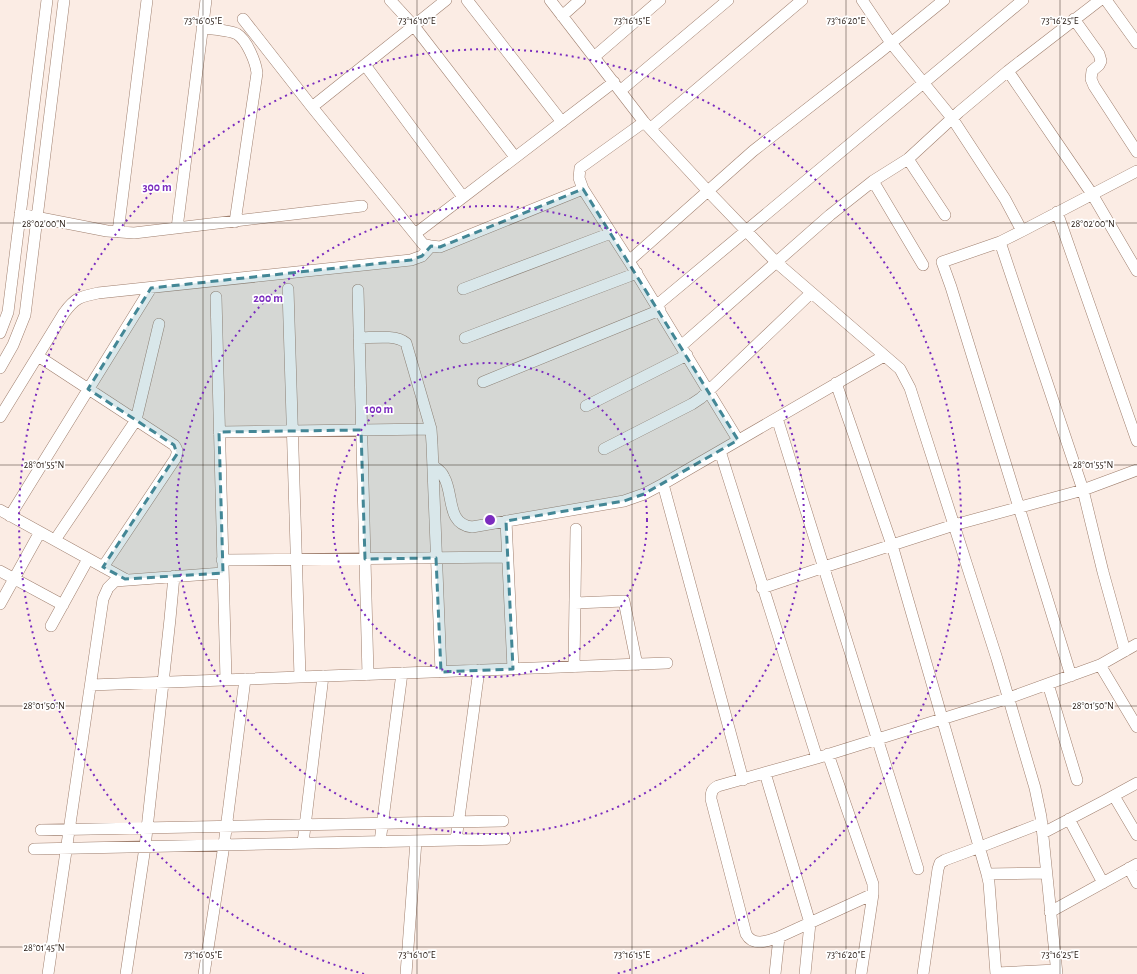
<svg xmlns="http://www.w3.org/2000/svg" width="1137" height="974" font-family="'Alegreya Sans',sans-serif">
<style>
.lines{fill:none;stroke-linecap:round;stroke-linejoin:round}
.minor-casing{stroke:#9f7f6e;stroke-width:12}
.minor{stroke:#fff;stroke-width:11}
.marked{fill:#438796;fill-opacity:0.2;stroke:#438796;stroke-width:3;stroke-dasharray:8 5;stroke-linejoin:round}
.ticks{fill:none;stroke:#231710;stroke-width:1;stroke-opacity:0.45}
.ring{fill:none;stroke:#7b2cbf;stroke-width:2;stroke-dasharray:2 4}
.ticks-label{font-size:10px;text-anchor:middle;fill:#231710;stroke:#fff;stroke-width:3.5;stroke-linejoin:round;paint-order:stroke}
.centre{fill:#7b2cbf;stroke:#fff;stroke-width:2}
.ring-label{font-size:12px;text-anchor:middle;font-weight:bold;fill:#7b2cbf;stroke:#fff;stroke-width:3.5;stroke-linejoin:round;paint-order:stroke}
</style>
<rect width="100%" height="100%" fill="#fbece4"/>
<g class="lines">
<defs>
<path id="minor" d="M390 0 414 26 515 157
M467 0 562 122
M550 0 644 122 706 189 776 262 900 369 910 388 997 659 1035 788 1041 817 1057 974
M862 0 891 43 952 118 1005 199 1022 231 1137 171
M1106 0 1137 43
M562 16 580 0
M243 19 312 107 423 244 431 246 440 247 583 189
M1074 19 1099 54 1101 61 1099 65 1092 71 1091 79 1094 86 1137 152
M202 28C211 29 229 30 237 34 247 40 256 63 257 73L235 222
M594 57 660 0
M365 65 463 197
M1008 71 1092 194 1137 271
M620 91 728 0
M312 107 446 0
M651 128 802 0
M908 159 945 215
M873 181 923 265
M1057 212 1137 441
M20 214 107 231 134 233 362 206
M177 228 206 0
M1022 231 1000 242 1083 490 1103 572 1125 651
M118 232 147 0
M415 234 614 82
M1000 242 942 262 951 287 1071 676
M629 261 583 189 579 178 580 168 644 122
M288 289 300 677
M463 289 611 233
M358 290 368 675
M216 297 226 680
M657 305 1023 0
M0 333 8 312 47 0
M359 338C372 338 396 334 406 343L431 429 432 444 441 672
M465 338 637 273
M681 346 830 215 873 181 908 159 959 112 1008 71 1100 0
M38 356 174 445C178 450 178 453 175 459L103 567
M0 368 13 345 25 315 64 0
M483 382 660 310
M836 383 892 545 987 874 989 883 996 974
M586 406 687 355
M0 417 64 313C75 298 79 297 98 293L411 260 422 256 431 246
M777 418 918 869
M219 432 431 429
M738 440 629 261 753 151 880 52 944 0
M604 449 692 404 701 398 811 293
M720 451 817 758
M433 466C438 469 442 472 444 477 454 494 446 524 472 527L624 501 644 494 663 484 884 356
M663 484 743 780
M0 510 125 579
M10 516 151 288
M506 521 513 669
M55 540 136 420 159 324
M222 560 507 557
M0 571 63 605
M762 588 824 567 954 525 1083 490 1137 470
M575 603 624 601 637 665
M0 604 40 532
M51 626 88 559
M1100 665 1137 727
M574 667 576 529
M1048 684 1077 780
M91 685 667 663
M828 754 873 884V894L861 974
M765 773 810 923 805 974
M1114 796 1137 835
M1069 819 1103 883
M41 830 503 821
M1043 833 1104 801 1137 783
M456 840 479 670
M380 842 402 673
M303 843 323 676
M34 849 505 839
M1129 868 1137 883
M987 874 1046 873
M873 894 779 937C768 941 753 947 746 934L711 799C711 792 712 789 718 786L817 758 1009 698 1100 665 1137 644
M1050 912 1137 864
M996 973 1056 970
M48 974 103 599 108 588 115 581 223 573
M126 974 145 847 170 619 174 576
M204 974 224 845 245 679
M406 974 416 841
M775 974 779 937
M923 974 938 869 940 863 945 860 980 847 1042 823"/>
</defs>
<!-- minor casing -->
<use href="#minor" class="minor-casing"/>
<!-- minor -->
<use href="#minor" class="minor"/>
</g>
<!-- marked area -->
<path class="marked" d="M583 189 738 440 644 494 624 501 506 521 513 669 441 672 436 558 365 559 361 430 219 432 223 573 125 579 103 567 177 454 174 445 88 389 151 288 411 260 422 256 431 246 440 247Z"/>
<!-- ticks -->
<path class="ticks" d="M203 0V974M417 0V974M632 0V974M846 0V974M1060 0V974M0 223H1137M0 465H1137M0 706H1137M0 947H1137"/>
<!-- distance rings -->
<g class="ring">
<circle cx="490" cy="520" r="157"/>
<circle cx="490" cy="520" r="314"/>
<path d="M364 974A471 471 0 1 1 616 974"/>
</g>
<g class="ticks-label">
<text x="203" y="24">73°16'05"E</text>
<text x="417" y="24">73°16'10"E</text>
<text x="632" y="24">73°16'15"E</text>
<text x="846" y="24">73°16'20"E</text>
<text x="1060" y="24">73°16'25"E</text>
<text x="44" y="227">28°02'00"N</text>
<text x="1093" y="227">28°02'00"N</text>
<text x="44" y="468">28°01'55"N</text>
<text x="1093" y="468">28°01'55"N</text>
<text x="44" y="709">28°01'50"N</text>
<text x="1093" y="709">28°01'50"N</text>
<text x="44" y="951">28°01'45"N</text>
<text x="203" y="958">73°16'05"E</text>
<text x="417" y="958">73°16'10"E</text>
<text x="632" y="958">73°16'15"E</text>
<text x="846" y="958">73°16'20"E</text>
<text x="1060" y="958">73°16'25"E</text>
</g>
<circle cx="490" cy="520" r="6" class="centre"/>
<g class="ring-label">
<text x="157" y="191">300 m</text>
<text x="268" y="302">200 m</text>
<text x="379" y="413">100 m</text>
</g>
</svg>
